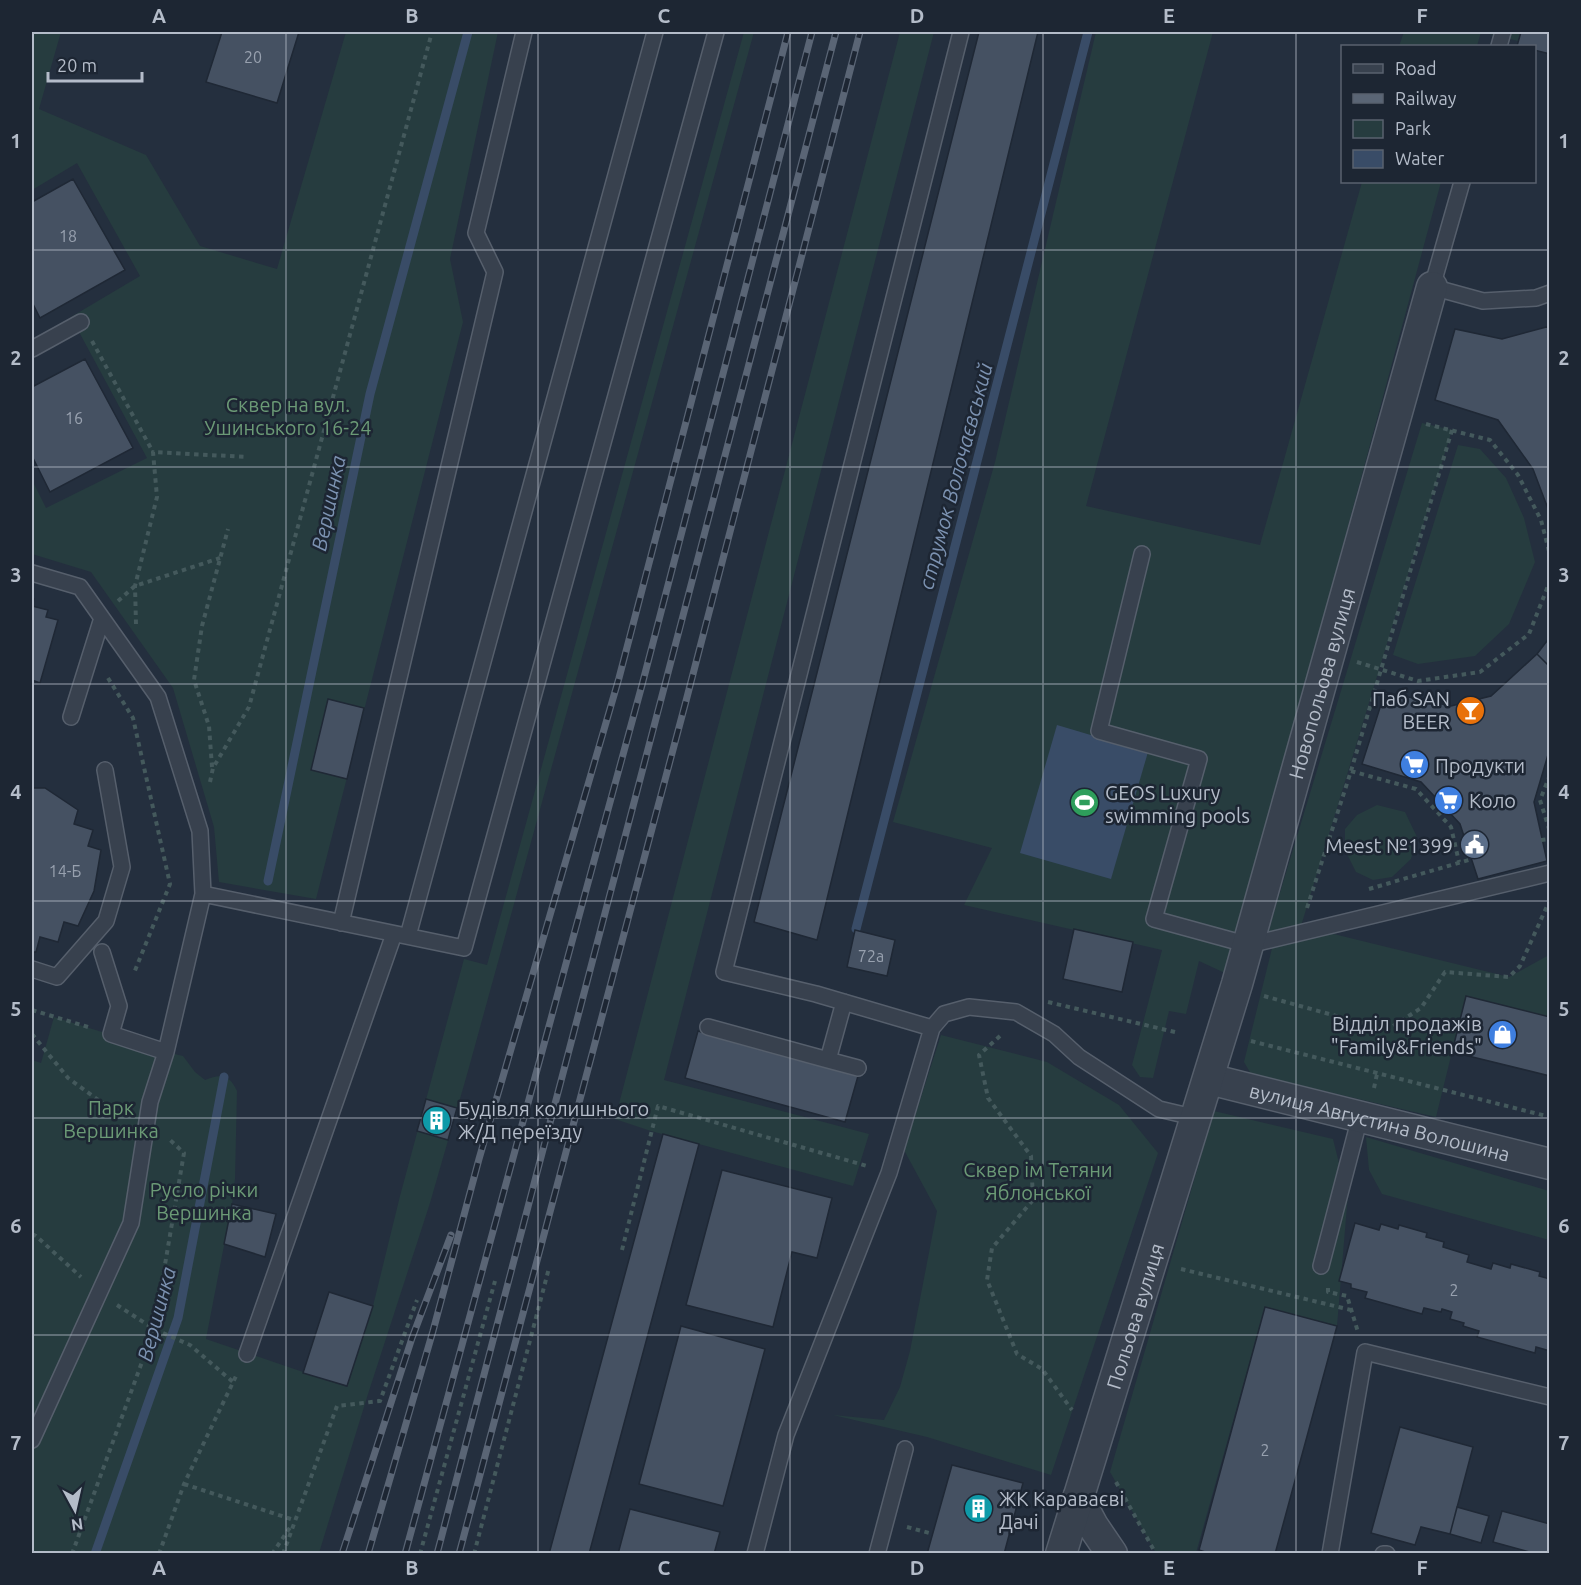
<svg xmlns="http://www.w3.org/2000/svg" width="1581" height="1585" font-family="Ubuntu,sans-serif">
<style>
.green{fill:#263c3f}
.water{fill:#394c67}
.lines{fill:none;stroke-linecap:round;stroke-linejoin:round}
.stream{stroke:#394c67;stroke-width:9}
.building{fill:#455162;stroke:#1f2835;stroke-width:1.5}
.lane-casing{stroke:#565f6c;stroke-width:18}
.street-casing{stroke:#565f6c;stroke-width:33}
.path{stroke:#44595c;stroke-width:4;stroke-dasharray:4.5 4.5;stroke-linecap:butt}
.lane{stroke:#38414e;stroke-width:15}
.street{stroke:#38414e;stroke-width:30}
.rail-casing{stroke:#5a6575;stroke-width:7}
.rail{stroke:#1d2633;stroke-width:4.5;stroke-dasharray:14;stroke-linecap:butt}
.grid{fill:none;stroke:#b4bcc9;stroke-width:1.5;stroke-opacity:0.55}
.labels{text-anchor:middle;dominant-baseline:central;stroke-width:5;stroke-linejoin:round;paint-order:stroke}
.number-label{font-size:16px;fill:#98a1af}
.park-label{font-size:20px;fill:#6b9a76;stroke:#1d2633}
.street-label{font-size:20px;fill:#b4bcc9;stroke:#1d2633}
.poi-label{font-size:20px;fill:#b4bcc9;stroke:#1d2633;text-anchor:start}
.water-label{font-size:21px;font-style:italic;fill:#7c92b1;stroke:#1d2633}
.neatline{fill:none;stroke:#b4bcc9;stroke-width:2}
.grid-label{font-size:20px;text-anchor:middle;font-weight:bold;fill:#b4bcc9}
</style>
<rect width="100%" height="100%" fill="#242f3e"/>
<!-- green -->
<path class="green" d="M32 32H61L39 109 146 155 200 246 277 269 346 32H498L450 259 463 322 316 899 219 882 214 827 173 688 91 572 32 554V480L46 508 147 458 71 317 140 276 77 163 32 190Z
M744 32H754L468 1071 430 1203 368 1394 319 1553H32V1060L41 1063 54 1017 166 1052 183 1056 195 1072 205 1080C221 1073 230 1075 237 1091L235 1179 232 1204 206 1339 347 1387 373 1306 400 1196 464 959 487 965Z
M900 32H934L664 1080 869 1134 853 1186 651 1131 615 1119Z
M1096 32H1213L1086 506 1260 545 1362 182H1441L1227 974 1199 961 1186 1014 1169 1011 1153 1078 1140 1077 1132 1065 1162 950 964 905 992 848 893 822 995 462Z
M1404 32H1521L1518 41 1481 32 1477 46H1399Z
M1422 423 1452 430 1301 926 1509 977 1549 955V1076L1452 1052 1436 1117 1251 1074 1244 1062 1274 940 1266 941 1272 919Z
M1458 445 1480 449 1506 478 1524 518 1535 562 1509 624 1475 656 1418 664 1393 655Z
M1377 805 1405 812 1417 837 1411 859 1392 877 1373 880 1356 872 1345 850V829L1357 815Z
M941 1035 1047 1062 1119 1105 1158 1153 1051 1475 927 1437 833 1415 884 1420 900 1387 910 1351 937 1211 904 1150Z
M1214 1111 1333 1139 1341 1171 1349 1182 1337 1326 1265 1307 1196 1553H1156L1110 1472Z
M1366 1137 1549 1191V1240L1382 1194 1369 1170Z"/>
<!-- water -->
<path class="water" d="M1057 725 1148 752 1111 879 1020 853Z"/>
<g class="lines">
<!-- stream -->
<path class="stream" d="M268 881 370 394 468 32
M856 929 1088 32
M95 1554 178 1318 224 1077"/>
</g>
<!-- building -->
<path class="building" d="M222 32H299L277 103 206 82Z
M979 32H1038L817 940 754 922Z
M1521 32H1550V54L1534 50V46H1517Z
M73 179 125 270 40 318 32 302V202Z
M1550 326V514L1533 469 1498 420 1435 400 1455 329 1502 339Z
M85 359 133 448 50 492 32 456V387Z
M32 598 34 599 32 606 48 610 46 617 58 620 40 683 32 680Z
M1550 637V667L1537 654Z
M1537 654 1550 667V748L1534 802 1547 861 1478 879 1460 824 1421 782 1362 764 1385 692 1451 706 1491 696Z
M328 699 364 708 347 779 311 770Z
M32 788H45L78 810 74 824 93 830 88 846 101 850 94 891 78 926 64 922 58 942 40 937 36 952H32Z
M1074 929 1133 942 1122 992 1063 979Z
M855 930 895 940 887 976 847 967Z
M1466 996 1550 1017V1076L1452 1052Z
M698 1031 858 1076 845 1122 685 1078Z
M426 1099 457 1108 448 1140 417 1131Z
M663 1134 699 1144 589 1554H549Z
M722 1170 832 1198 817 1258 792 1252 773 1327 686 1305Z
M232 1204 276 1214 265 1257 224 1244Z
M1355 1223 1379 1230 1381 1224 1398 1229 1399 1225 1427 1233 1426 1237 1444 1242 1443 1247 1469 1255 1467 1262 1491 1269 1493 1263 1510 1268 1511 1264 1540 1272 1539 1276 1550 1279V1351L1536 1347 1535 1353 1477 1337 1479 1331 1463 1326 1464 1323 1450 1319 1452 1312 1442 1309 1441 1312 1424 1308 1422 1314 1365 1298 1367 1292 1351 1288V1284L1339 1281Z
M329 1292 373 1306 347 1386 303 1373Z
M1265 1307 1337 1326 1275 1554H1211L1199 1550Z
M681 1326 765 1349 723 1506 639 1484Z
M1400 1427 1473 1447 1450 1534 1421 1527 1415 1545 1371 1533Z
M952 1465 1023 1483 1004 1554H927Z
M1457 1507 1489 1516 1481 1543 1450 1534Z
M630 1509 720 1532 714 1554H618Z
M1502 1511 1550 1524V1554H1537L1493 1542Z"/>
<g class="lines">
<defs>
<path id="lane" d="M1499 46 1503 32
M1462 182 1432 287 1483 301 1536 298 1550 293
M32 349 81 322
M1142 554 1099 731 1199 759 1154 919 1249 945 1550 873
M32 573 80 587 158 697 200 831 203 894 166 1052 150 1102 131 1223 32 1440
M71 717 102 618
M203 894 464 948 716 32
M341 923 495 272 476 233 524 32
M408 936 655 32
M102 952 119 1006 111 1034 166 1052
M32 969 57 977 106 921 122 867 105 770
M844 1002 828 1060 858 1068
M708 1027 828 1060
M932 1028 816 994 724 972 961 32
M1321 1266 1360 1117
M247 1354 394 934
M755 1554 786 1435 889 1173 932 1028 944 1014 969 1007 1016 1012 1054 1034 1079 1057 1159 1109 1197 1118
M877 1554 905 1449
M1330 1554 1365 1352 1550 1397
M1383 1554H1387"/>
<g id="street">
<path id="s1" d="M1209 1079 1550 1164"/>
<path d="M1078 1498 1093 1526 1112 1554"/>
<path id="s2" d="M1061 1554 1237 984 1432 287"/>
</g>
</defs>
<!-- lane casing -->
<use href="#lane" class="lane-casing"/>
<!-- street casing -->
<use href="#street" class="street-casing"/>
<!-- path -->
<path class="path" d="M92 341 153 452
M1426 424 1490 440 1518 475 1541 520 1550 555
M118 601 135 586 220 558
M136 624 135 586 157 497 153 452 247 457
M1357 662 1418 681 1480 672 1529 634 1550 581
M108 678 133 718 170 884 134 973
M212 767 209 726 194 680 202 626 228 529
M1351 771 1416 789 1451 827 1459 862
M1550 775 1540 800 1550 832
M210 782 213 768 249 707 432 32
M1541 840 1550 839
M1369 889 1472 859
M1307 908 1351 771 1452 430
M1264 996 1387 1030 1421 1008 1445 972 1509 977 1520 966 1548 904
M1048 1002 1179 1033
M32 1010 88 1027
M32 1034 68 1078 123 1118
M1000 1036 979 1055 988 1098 1031 1156 1033 1200 992 1248 987 1280 1017 1354 1042 1369 1072 1410
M1251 1041 1550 1117
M1374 1088 1377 1074
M32 1234 36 1236 81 1277
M1549 1245H1550
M622 1250 658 1106 867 1166
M1181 1269 1351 1310
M1328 1288V1292L1347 1296 1358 1332
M117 1305 154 1329 190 1345 233 1382
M1116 1482 1156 1554
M184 1484 294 1520
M907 1527 933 1534
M72 1554 154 1329 184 1153 168 1138
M159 1554 184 1484 237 1374
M272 1554 291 1526
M283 1554 337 1406 380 1401 417 1300
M420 1554 495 1281
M474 1554 549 1268"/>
<!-- lane -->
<use href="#lane" class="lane"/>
<!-- street -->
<use href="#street" class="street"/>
<defs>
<path id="rail" d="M342 1554 412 1338 451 1235
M368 1554 433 1331 479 1159 619 678 788 32
M405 1554 642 685 812 32
M437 1554 836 32
M459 1554 686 701 860 32"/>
</defs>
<!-- rail casing -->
<use href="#rail" class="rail-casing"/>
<!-- rail -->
<use href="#rail" class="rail"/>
</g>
<!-- grid -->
<path class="grid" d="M286 32V1554M538 32V1554M790 32V1554M1043 32V1554M1296 32V1554M32 250H1550M32 467H1550M32 684H1550M32 901H1550M32 1118H1550M32 1335H1550"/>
<!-- icons -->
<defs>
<symbol id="bar-disc" viewBox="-11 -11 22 22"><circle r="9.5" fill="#e8710a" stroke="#1d2633"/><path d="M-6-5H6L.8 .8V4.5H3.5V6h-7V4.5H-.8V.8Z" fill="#fff"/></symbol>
<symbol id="supermarket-disc" viewBox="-11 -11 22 22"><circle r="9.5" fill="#3f7fe0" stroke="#1d2633"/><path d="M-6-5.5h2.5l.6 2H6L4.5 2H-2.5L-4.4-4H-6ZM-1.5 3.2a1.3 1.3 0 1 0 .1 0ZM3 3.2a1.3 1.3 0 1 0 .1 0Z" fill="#fff"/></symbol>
<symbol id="stadium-disc" viewBox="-11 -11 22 22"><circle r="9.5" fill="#2e9e5b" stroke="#1d2633"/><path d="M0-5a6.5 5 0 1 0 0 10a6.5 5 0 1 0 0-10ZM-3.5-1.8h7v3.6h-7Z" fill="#fff"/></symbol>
<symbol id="civic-disc" viewBox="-11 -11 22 22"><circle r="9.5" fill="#5c6f8a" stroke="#1d2633"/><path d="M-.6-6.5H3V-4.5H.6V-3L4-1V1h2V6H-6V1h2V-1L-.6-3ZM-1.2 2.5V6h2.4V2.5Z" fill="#fff"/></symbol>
<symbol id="shop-disc" viewBox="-11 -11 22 22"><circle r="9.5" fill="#3f7fe0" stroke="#1d2633"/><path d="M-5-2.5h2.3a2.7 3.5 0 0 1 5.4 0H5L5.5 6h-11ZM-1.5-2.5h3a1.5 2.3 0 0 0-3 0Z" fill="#fff"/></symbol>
<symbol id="building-disc" viewBox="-11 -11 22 22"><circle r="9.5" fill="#0f9aa8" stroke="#1d2633"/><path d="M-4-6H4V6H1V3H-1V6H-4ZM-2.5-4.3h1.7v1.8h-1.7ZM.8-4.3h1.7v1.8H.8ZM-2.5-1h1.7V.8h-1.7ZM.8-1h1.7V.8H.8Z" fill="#fff"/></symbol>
</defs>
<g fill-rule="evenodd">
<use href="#bar-disc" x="1454" y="694" width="33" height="33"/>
<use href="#supermarket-disc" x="1398" y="748" width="33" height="33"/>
<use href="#supermarket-disc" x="1432" y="784" width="33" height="33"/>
<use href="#stadium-disc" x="1068" y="786" width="33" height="33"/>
<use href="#civic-disc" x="1458" y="828" width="33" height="33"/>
<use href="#shop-disc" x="1486" y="1018" width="33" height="33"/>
<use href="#building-disc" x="420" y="1104" width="33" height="33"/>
<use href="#building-disc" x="962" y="1492" width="33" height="33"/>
</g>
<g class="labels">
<!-- number labels -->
<g class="number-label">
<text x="253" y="57">20</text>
<text x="68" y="236">18</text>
<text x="74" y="418">16</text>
<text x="65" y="871">14-Б</text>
<text x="871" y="956">72а</text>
<text x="1454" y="1290">2</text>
<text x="1265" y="1450">2</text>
</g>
<!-- park labels -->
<g class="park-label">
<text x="288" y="404">Сквер на вул.<tspan x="288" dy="23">Ушинського 16-24</tspan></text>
<text x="111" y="1107">Парк<tspan x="111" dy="23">Вершинка</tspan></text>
<text x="1038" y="1169">Сквер ім Тетяни<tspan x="1038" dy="23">Яблонської</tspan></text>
<text x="204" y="1189">Русло річки<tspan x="204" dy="23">Вершинка</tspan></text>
</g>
<!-- street labels -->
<g class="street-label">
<text stroke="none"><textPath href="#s2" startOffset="909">Новопольова вулиця</textPath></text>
<text stroke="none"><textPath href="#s1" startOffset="176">вулиця Августина Волошина</textPath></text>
<text stroke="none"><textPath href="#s2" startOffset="249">Польова вулиця</textPath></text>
</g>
<!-- poi labels -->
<g class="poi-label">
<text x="1450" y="698" text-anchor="end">Паб SAN<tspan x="1450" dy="23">BEER</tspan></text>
<text x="1435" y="765">Продукти</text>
<text x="1105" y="792">GEOS Luxury<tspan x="1105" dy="23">swimming pools</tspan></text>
<text x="1469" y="800">Коло</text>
<text x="1453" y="845" text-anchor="end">Meest №1399</text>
<text x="1482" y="1023" text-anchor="end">Відділ продажів<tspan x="1482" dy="23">"Family&amp;Friends"</tspan></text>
<text x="458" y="1108">Будівля колишнього<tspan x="458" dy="23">Ж/Д переїзду</tspan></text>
<text x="999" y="1498">ЖК Караваєві<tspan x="999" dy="23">Дачі</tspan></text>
</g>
<!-- water labels -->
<g class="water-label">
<text transform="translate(955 476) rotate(-75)">струмок Волочаєвський</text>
<text transform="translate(328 503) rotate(-78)">Вершинка</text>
<text transform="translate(156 1314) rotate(-75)">Вершинка</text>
</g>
</g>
<!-- border -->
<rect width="1581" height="1585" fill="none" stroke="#1d2633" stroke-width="66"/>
<!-- legend -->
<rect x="1341" y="45" width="195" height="138" fill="#1d2633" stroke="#59626f" stroke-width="1.5"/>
<rect x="1353" y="64" width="30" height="9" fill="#38414e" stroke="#59626f" stroke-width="1.5"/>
<text x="1395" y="75" font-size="18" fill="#b4bcc9">Road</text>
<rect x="1353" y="94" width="30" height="9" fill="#5a6575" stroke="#59626f" stroke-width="1.5"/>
<text x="1395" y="105" font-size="18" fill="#b4bcc9">Railway</text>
<rect x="1353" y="120" width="30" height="18" fill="#263c3f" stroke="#59626f" stroke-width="1.5"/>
<text x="1395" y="135" font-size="18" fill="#b4bcc9">Park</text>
<rect x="1353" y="150" width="30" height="18" fill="#394c67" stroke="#59626f" stroke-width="1.5"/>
<text x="1395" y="165" font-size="18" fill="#b4bcc9">Water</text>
<!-- north arrow -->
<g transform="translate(75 1510) rotate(172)" stroke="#1d2633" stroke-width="4.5" paint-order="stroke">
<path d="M0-4.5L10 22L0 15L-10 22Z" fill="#b4bcc9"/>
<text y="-9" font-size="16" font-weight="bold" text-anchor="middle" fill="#b4bcc9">N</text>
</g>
<!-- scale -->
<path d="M48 72v9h94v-9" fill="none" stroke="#b4bcc9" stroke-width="3"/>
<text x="57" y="72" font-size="18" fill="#b4bcc9" stroke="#1d2633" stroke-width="4.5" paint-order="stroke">20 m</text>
<rect x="33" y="33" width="1515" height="1519" class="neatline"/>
<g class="grid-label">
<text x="159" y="23">A</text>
<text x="412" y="23">B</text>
<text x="664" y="23">C</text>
<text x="917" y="23">D</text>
<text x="1169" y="23">E</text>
<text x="1422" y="23">F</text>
<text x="16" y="148">1</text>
<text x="1564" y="148">1</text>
<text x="16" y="365">2</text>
<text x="1564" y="365">2</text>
<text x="16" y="582">3</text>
<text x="1564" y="582">3</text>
<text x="16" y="799">4</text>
<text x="1564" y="799">4</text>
<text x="16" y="1016">5</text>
<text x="1564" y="1016">5</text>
<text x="16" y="1233">6</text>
<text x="1564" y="1233">6</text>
<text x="16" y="1450">7</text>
<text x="1564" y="1450">7</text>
<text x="159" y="1575">A</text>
<text x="412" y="1575">B</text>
<text x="664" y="1575">C</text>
<text x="917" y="1575">D</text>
<text x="1169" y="1575">E</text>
<text x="1422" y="1575">F</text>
</g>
</svg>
